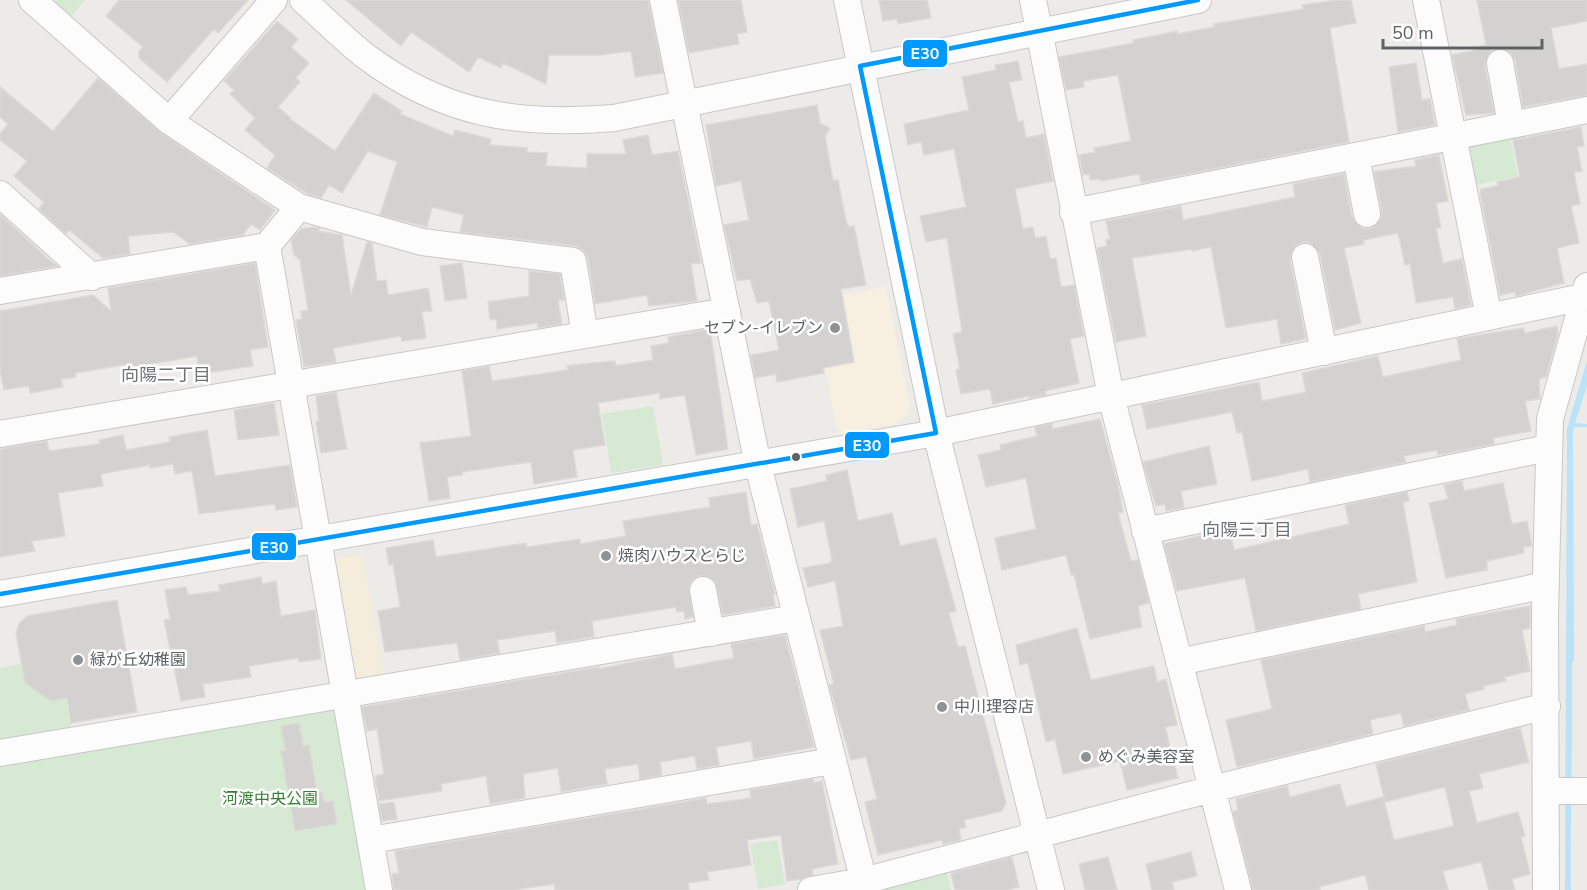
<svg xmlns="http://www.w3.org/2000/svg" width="1587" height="890" font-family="'Nunito Sans','Noto Sans JP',sans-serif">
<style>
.commercial{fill:#f7efe0}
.green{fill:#d6e9d2}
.sand{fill:#f5eddc}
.water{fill:#bbe3f8}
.building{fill:#d4d2d1;stroke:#dcdad7;stroke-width:1.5}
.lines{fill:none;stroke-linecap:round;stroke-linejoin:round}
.minor-casing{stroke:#c8c8c9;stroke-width:28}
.minor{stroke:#fcfcfc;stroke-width:26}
.bus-1-casing{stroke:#fff;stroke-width:9}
.bus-1{stroke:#09f;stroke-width:4.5}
.poi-dot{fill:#8f9294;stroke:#fff;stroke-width:2}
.bus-dot{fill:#5c6266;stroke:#fff;stroke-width:2}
.labels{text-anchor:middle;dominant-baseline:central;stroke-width:5;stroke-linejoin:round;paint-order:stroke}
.poi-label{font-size:16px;fill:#5c6266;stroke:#fff;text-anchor:start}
.park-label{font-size:16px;fill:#338230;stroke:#fff}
.neighbourhood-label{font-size:18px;fill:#6d7478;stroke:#fff}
.line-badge{stroke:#fff;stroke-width:2}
.badge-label{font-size:16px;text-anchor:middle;font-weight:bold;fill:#fff}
</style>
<rect width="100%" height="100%" fill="#edebe8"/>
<!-- commercial -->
<path class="commercial" d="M886 287 910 406 908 413 898 423 838 435 812 301Z"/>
<!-- green -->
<path class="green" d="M55 0H85L69 19 52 5Z
M1509 133 1518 176 1467 187 1458 143Z
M653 406 663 465 611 473 602 414Z
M21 664 24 683 51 701 66 699 71 727 0 740V668Z
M345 694 379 890H0V753Z
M777 840 785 884 758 889 750 844Z
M946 869 951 890H880L884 885Z"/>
<!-- sand -->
<path class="sand" d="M362 555 384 677 360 681 354 678 334 559Z"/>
<!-- water -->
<path class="water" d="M1587 361V386L1575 423 1587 424V427H1574L1573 432 1574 661 1572 663C1573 740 1570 813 1571 890H1565L1567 428Z"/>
<!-- building -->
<path class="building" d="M119 0H248L218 33 214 29 167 82 139 58V51L143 47 106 16Z
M346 0H648L663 73 635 77 631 51 600 55H549L546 84 503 63 501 68 478 57 469 72 411 32 401 46Z
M678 0H741L747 32 737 34 739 44 689 53Z
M879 0H927L931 18 898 24 897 19 883 21Z
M1338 0H1351L1356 23 1330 28 1349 142 1141 183 1139 174 1101 181 1100 179 1090 180 1089 174 1083 175 1079 155 1095 152 1094 148 1131 141 1118 75 1083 81 1084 87 1066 90 1059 57 1134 43 1133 40 1177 31 1178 34 1214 27V24L1303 9 1302 5Z
M1477 0H1587V21L1551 28 1559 69 1587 64V95L1523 107 1515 60 1511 53 1498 48 1490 52 1485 65 1494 113 1466 115 1452 55 1476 50V47L1486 45Z
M277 21 298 39 291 47 309 63 296 78 300 82 278 107 291 118 290 119 335 151 374 93 402 111 400 114 453 136 455 130 491 139 490 145 527 148V152L547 153 546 166 587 168V154H626L623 140 648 135 652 155 678 151 701 263 691 264 697 301 649 306 647 295 595 304 588 258 583 250 576 246 460 232 464 215 432 207 427 227 380 215 397 162 368 151 342 193 329 185 321 198 308 194 267 168 275 155 245 130 255 118 230 94 234 90 224 81Z
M1018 61 1022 80 1009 82 1018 122 1023 121 1026 138 1044 134 1053 181 1015 189 1023 229 1033 227 1035 238 1046 236 1050 259 1056 258 1061 287 1074 285 1084 336 1070 339 1079 383 1045 391 1046 395 1029 398V396L993 404 990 389 961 394 956 370 960 369 953 334 962 332 947 238 926 242 920 216 966 207 954 149 924 155 921 142 908 145 904 124 969 110 962 77 996 70 995 65Z
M1416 63 1422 100 1430 99 1435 125 1398 132 1389 67Z
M98 78 161 133 275 210 260 230 251 224 243 235 190 244 173 232 128 236 130 254 103 258 69 230 66 234 39 209 44 202 14 176 27 161 0 140V134L8 124 0 117V87L53 131Z
M817 105 820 123 830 128 825 136 833 180H838L846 221 849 227 854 226 866 285 841 289 854 362 823 368 824 373 777 382 776 374 755 378 751 355 779 350 769 301 757 303 750 279 737 281 724 225 749 220 741 181 716 186 706 125Z
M1581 127 1584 146 1577 147 1582 171 1574 172 1580 204 1571 206 1579 243 1557 248 1564 283 1516 296 1515 292 1500 295 1480 193 1481 189 1498 186 1497 182 1520 177 1513 140Z
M1439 155 1448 201 1436 203 1441 228H1436L1443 263 1462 259 1471 305 1455 309 1453 297 1416 303 1410 264 1405 265 1398 233 1364 240V244L1344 248 1361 323 1335 330 1320 254 1310 243 1302 242 1295 246 1290 259 1305 335V339L1281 344 1277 319 1226 328 1211 247 1192 251V249L1132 258 1146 336 1116 342 1097 248 1107 246 1106 240 1110 239 1106 221 1181 206 1183 220 1295 197 1293 184 1344 174 1352 217 1362 228 1370 229 1381 219 1382 212 1374 172 1416 166 1415 160Z
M0 214 47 258 57 266 0 276Z
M314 227 320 228 318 231 342 235 351 295 367 242 372 243 377 281 386 280 388 295 428 288 432 311 422 312 426 338 402 341 401 336 333 348 336 362 304 367 296 320 302 319 301 311 308 310 300 260 294 255 291 240 301 229Z
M255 263 268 347 250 350 253 366 199 374 197 356 129 368V364L75 373 76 377 61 379 63 387 30 393 29 386 4 390 0 370V311L93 295 111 311 108 288Z
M462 263 467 298 445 301 440 266Z
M529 271 560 274 564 300H558L562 324 538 328 537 323 497 329 496 319 490 320 488 302 529 296Z
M1557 326 1558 333 1546 377 1539 379 1540 399 1525 401 1531 431 1493 438 1494 444 1438 455 1437 450 1404 456 1406 462 1310 482 1308 469 1252 481 1242 432 1237 433 1232 412 1147 429 1142 405 1259 382 1262 401 1306 392 1302 373 1378 356 1383 377 1461 360 1457 339 1460 338 1523 328 1525 333Z
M710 329 728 449 696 455 685 395 660 399 659 393 598 403 605 445 573 450 577 477 534 484 531 462 462 472V475L447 477 450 498 429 501 420 443 471 436 462 371 489 366 492 381 568 370 567 366 592 363 615 361 616 366 653 360 651 346 669 343 668 337Z
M336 392 347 449 321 453 316 421H319L316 396Z
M274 403 279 435 238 440 234 410Z
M1100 419 1118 485 1123 512 1118 513 1131 561 1138 560 1149 603 1138 606 1142 627 1090 639 1074 575H1071L1066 555 1002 570 995 538 1036 529 1026 478 986 487 978 455 1001 450 1000 445 1037 436 1035 427 1052 424V429Z
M207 430 215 476 290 465 297 507 276 510 275 504 199 514 192 471 175 474 173 464 150 468V465L101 474 103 486 58 493 65 536 32 541 35 551 0 557V449L47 441 49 451 100 444 99 440 123 435 126 450 170 442 169 437Z
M1209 446 1217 484 1181 491 1184 508 1166 511 1165 504 1156 506 1143 462Z
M847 470 858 521 892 513 900 546 936 538 956 611 949 613 958 647 965 646 1006 803 1002 811 964 820 966 827 959 829 961 840 943 844 942 840 878 855 865 802 877 799 866 757 851 760 829 685 834 684 820 630 843 626 835 581 808 587 803 568 830 563 832 559 824 521 798 527 790 489 827 481 826 475Z
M1462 481 1464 491 1503 483 1512 524 1527 521 1532 546 1523 547 1524 553 1487 561V570L1446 578 1429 503 1448 499 1444 485Z
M746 492 751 525 757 524 775 594H773L775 606 723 615 715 581 701 575 693 579 689 586 693 617 685 619 684 611 677 612 676 607 592 621 594 637 557 643 555 631 497 640 500 653 460 660 457 643 385 652 378 611 400 607 393 564 389 565 386 548 433 540 436 557 526 543 527 547 580 539V544L626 536 623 521 710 507 709 498Z
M1407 492 1409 501 1403 502 1417 582 1358 594 1361 609 1256 631 1245 578 1177 591 1164 544 1230 529 1234 550 1349 524 1345 505Z
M261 577 262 584 276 581 281 616 315 610 321 659 299 662 298 658 249 666 251 677 203 684 205 697 181 701 164 620 170 619 165 590 186 587 188 595 220 591 219 585Z
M117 600 137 712 71 723 67 698 51 701 25 683 16 633 19 624 27 616Z
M1530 606V628L1522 630 1530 671 1505 677 1506 681 1484 686V689L1465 694 1469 710 1404 726 1401 713 1370 720 1373 734 1237 767 1226 720 1272 709 1261 660 1424 626 1425 632 1457 625 1456 619Z
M1077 628 1091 680 1154 666 1157 682 1166 679 1177 725 1165 727 1178 778 1127 790 1120 761 1063 774 1055 739 1046 742 1028 663 1020 665 1016 645Z
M785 635 814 747 754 759 751 741 716 747 719 765 697 769 695 756 660 762 662 775 640 779 638 764 605 769 607 784 561 792 558 768 523 774 525 798 490 804 486 776 441 784 442 791 379 801 375 776 384 774 377 729 367 731 362 707 599 667V669L672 654 675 669 734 658 731 644Z
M299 723 303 746 309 745 317 793 322 792 324 802 333 801 337 824 295 831 281 751 285 750 281 726Z
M1520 728 1529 762 1479 774 1483 788 1469 791 1477 823 1518 812 1525 836 1521 837 1530 874 1512 879 1515 890H1489L1481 862 1443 871 1448 890H1369L1365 875 1319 887 1320 890H1253L1233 811 1238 810 1236 799 1287 786 1290 797 1340 784 1346 807 1383 797 1394 840 1454 826 1445 787 1385 802 1376 764Z
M813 779 814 783 822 781 838 864 812 869 813 875 801 879 787 881 781 835 747 840 751 865 707 872 709 880 688 883 689 890H555L554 884 514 890H394L392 874 399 873 395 851 706 798 707 804 751 798 750 790Z
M394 802 397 819 382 821 379 804Z
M1191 852 1197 876 1172 882 1174 890H1152L1146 864Z
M1012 857 1019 887 1008 890H955L951 873Z
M1108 857 1117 890H1085L1079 864Z"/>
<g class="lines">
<defs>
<path id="minor" d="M32 0 169 121 299 207 422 242 573 261 585 335
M303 0C323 18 343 38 364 55 443 115 518 126 614 118L1198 0
M663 0 758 465 866 890
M847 0 936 433 1051 890
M1033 0 1111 396 1238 890
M1426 0 1489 317
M1500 63 1511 124
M169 121 274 0
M1356 156 1367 214
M0 194 92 277
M1073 212 1587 110
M267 246 379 890
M1305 257 1324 352
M0 291 267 246 299 207
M0 434 727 311
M1145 531 1548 448
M703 590 711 633
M0 594 936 433 1583 297
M1179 662 1546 585
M0 753 796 618
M1547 791H1587
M371 840 832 761
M811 890 863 881 1212 789 1547 706
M1546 890 1545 613 1550 419 1587 286"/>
</defs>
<!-- minor casing -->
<use href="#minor" class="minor-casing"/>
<!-- minor -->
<use href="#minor" class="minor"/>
<defs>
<path id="bus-1" d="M0 594 936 433 860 66 1198 0"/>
</defs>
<!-- bus-1 casing -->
<use href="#bus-1" class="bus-1-casing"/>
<!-- bus-1 -->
<use href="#bus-1" class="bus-1"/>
</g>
<!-- markers -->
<g class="poi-dot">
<circle cx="835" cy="328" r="6"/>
<circle cx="606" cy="556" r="6"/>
<circle cx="78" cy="660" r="6"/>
<circle cx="942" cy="707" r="6"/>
<circle cx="1086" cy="757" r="6"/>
</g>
<circle class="bus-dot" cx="796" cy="457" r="5"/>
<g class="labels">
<!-- poi labels -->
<g class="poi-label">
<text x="823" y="328" text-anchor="end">セブン-イレブン</text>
<text x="618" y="556">焼肉ハウスとらじ</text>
<text x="90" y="660">緑が丘幼稚園</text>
<text x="954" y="707">中川理容店</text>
<text x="1098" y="757">めぐみ美容室</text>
</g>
<!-- park labels -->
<g class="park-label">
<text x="270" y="799">河渡中央公園</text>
</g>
<!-- neighbourhood labels -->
<g class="neighbourhood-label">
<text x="166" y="375">向陽二丁目</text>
<text x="1247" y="530">向陽三丁目</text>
</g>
</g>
<g class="line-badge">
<rect x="902" y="39" width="46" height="29" rx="6" fill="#09f"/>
<rect x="844" y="431" width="46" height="28" rx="6" fill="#09f"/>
<rect x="251" y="532" width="46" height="29" rx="6" fill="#09f"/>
</g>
<g class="badge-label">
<text x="925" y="59">E30</text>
<text x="867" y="451">E30</text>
<text x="274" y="553">E30</text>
</g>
<!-- scale -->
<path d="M1383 39v9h159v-9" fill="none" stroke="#5c6266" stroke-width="3"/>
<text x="1392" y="39" font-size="18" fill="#5c6266" stroke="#ffffff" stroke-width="4.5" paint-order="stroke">50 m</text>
</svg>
